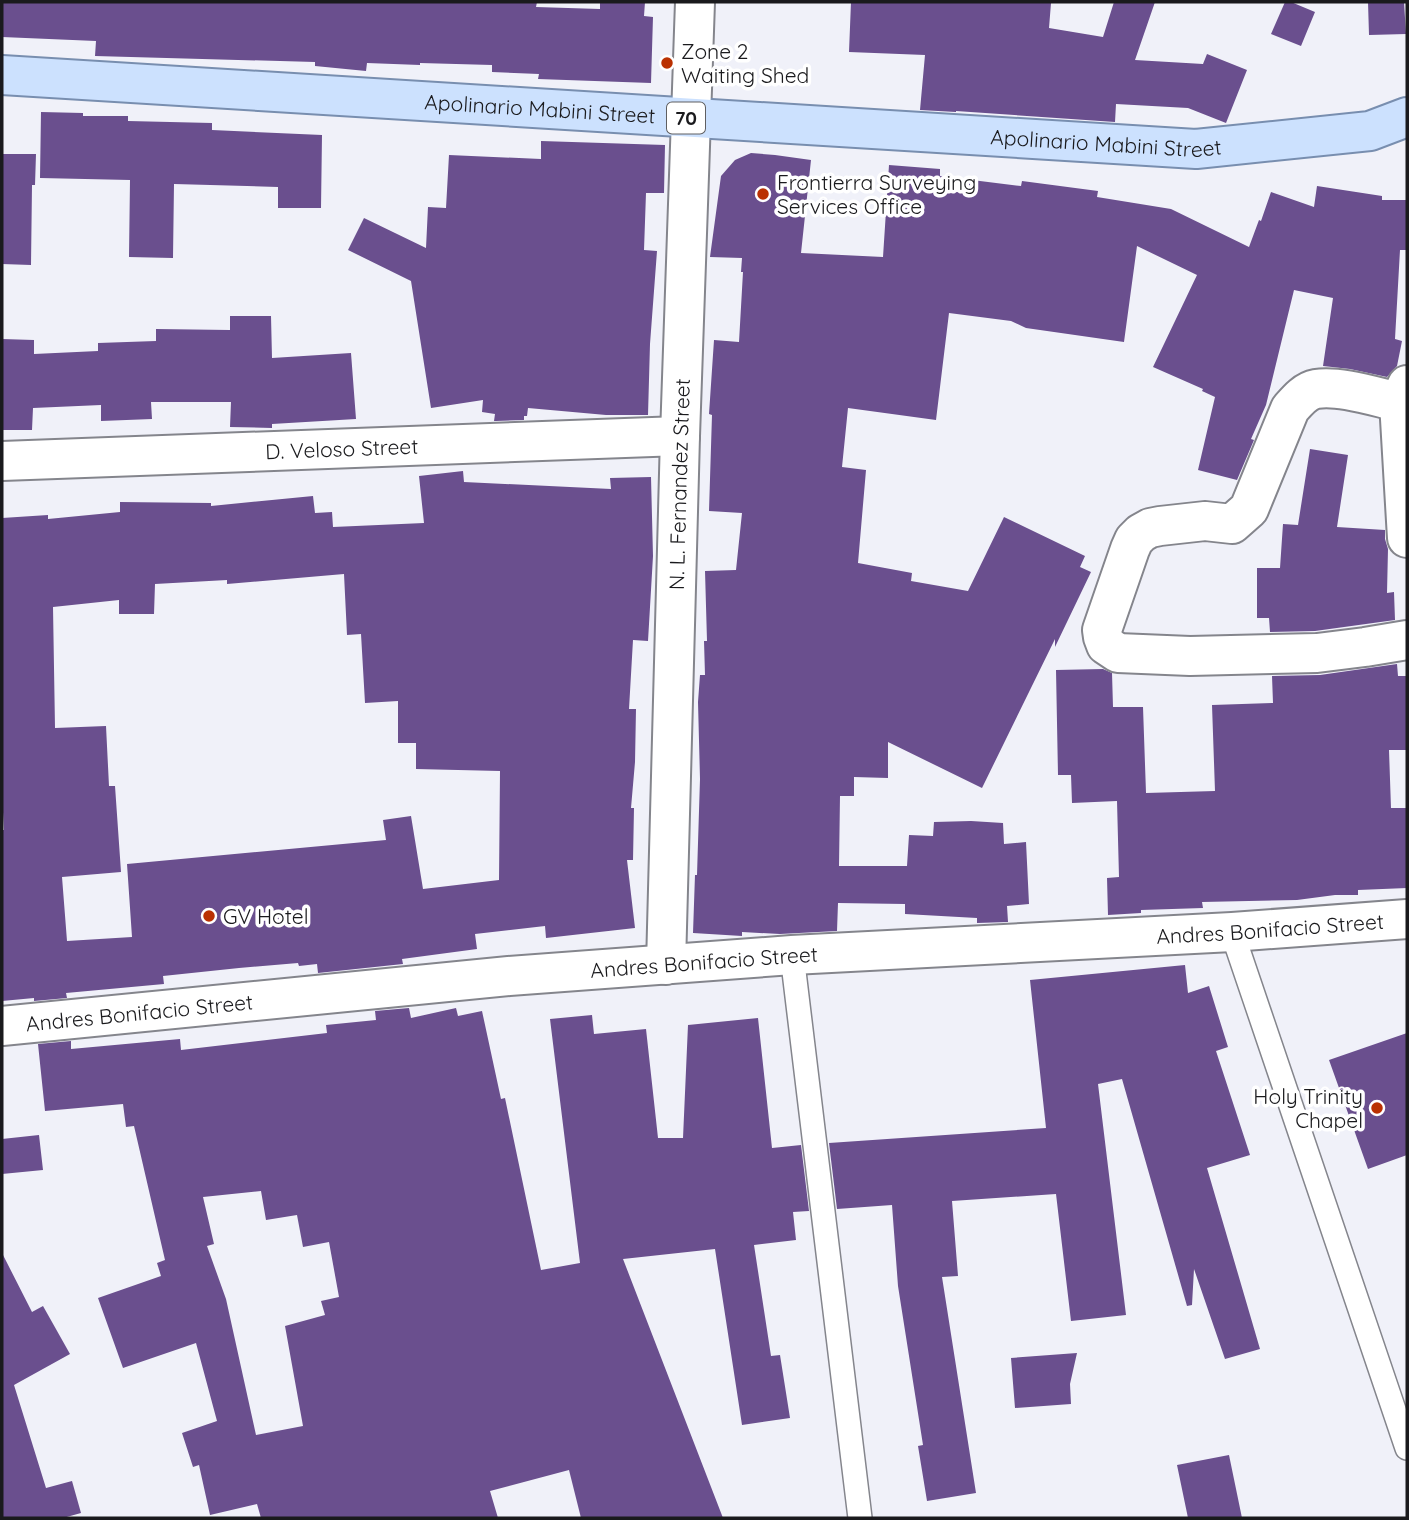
<svg xmlns="http://www.w3.org/2000/svg" width="1409" height="1520" font-family="Quicksand,sans-serif">
<style>
.building{fill:#6a4f8e;fill-rule:evenodd}
.lines{fill:none;stroke-linecap:round;stroke-linejoin:round}
.lane-casing{stroke:#84858c;stroke-width:26}
.street-casing{stroke:#84858c;stroke-width:42}
.secondary-casing{stroke:#84858c;stroke-width:42}
.primary-casing{stroke:#788eaf;stroke-width:42}
.lane{stroke:#fff;stroke-width:23}
.street{stroke:#fff;stroke-width:38}
.secondary{stroke:#fff;stroke-width:38}
.primary{stroke:#cce1fe;stroke-width:38}
.poi-dot{fill:#ba3102;stroke:#fff;stroke-width:2.5}
.labels{text-anchor:middle;dominant-baseline:central;stroke-width:7;stroke-linejoin:round;paint-order:stroke}
.shield{fill:#fff;stroke:#5f5f61;stroke-width:2}
.shield-label{font-size:19px;font-weight:bold;fill:#1a1a1d}
.poi-label{font-size:21px;fill:#1a1a1d;stroke:#fff;text-anchor:start}
.street-label{font-size:21px;fill:#1a1a1d;stroke:#fff}
</style>
<rect width="100%" height="100%" fill="#f0f1f9"/>
<!-- building -->
<path class="building" d="M2 2H537L536 7 600 9V2H645L644 16 653 17 651 83 538 79 539 74 492 72V65L420 63V65L367 63 366 71 315 66V62L95 56 96 41 2 37Z
M851 2 1051 3 1049 28 1103 37 1114 2H1155L1135 60 1203 64 1207 54 1247 70 1226 123 1188 108 1116 104 1115 122 956 111V112L920 110 925 55 849 52Z
M1285 2H1291L1315 12 1301 46 1271 34Z
M1368 2H1404L1406 34 1369 35Z
M41 112 83 113V116H128V121L212 123V130L322 135 321 208H278V187L174 184 173 258 129 257 130 180 40 178Z
M541 141 665 145 664 193H646L644 250 657 251 650 344 648 415H606L528 408 527 416H524V420L496 421H494L495 414 482 412 483 400 431 408 411 281 348 250 364 218 426 248 428 207 446 208 449 155 541 159Z
M751 153 775 155 811 160 801 253 883 257 889 165 940 169V176L1021 186 1022 181 1098 191 1097 197 1171 209 1249 247 1259 220 1261 221 1271 192 1314 207 1317 186 1382 196V200H1407V250H1400L1395 339 1402 341 1397 366 1387 377 1350 369 1323 366 1333 298 1294 290 1266 405 1251 439 1254 440 1237 480 1198 470 1215 397 1202 391 1203 389 1153 367 1197 275 1137 246 1124 342 1026 328 1011 321 949 313 936 420 848 408 842 467 866 470 858 563 912 573 911 581 968 591 1004 517 1085 556 1080 567 1091 572 1055 647V639L982 788 888 742V778L854 777V796H840L839 866H907L909 835 933 836 934 822 971 821 1003 823 1004 844 1026 842 1029 904 1007 906 1008 922 977 923V918L905 914V904L838 903 837 931 780 934 742 932V936L693 933 695 875H697L700 779 698 702 700 675H705L704 641H707L705 571 736 570 742 513 709 511 712 415 709 414 714 340 739 342 743 272H741L742 258 710 257 721 176 735 160Z
M2 154H36L35 185H32L31 265 2 264Z
M230 316H271L272 358 351 353 356 419 272 424V428L230 427 231 402H151L152 419 101 421V405L33 408 32 430H2V339L34 340V354L98 351V343L156 341V329L230 330Z
M1310 449 1348 455 1337 527 1385 530V539L1388 549 1387 593 1394 592 1395 620 1315 631 1270 632 1269 618H1257V568H1280L1283 524 1298 525Z
M463 471 464 482 611 489 610 478 651 477 653 556 648 641 633 640 629 709H636L635 762 631 808H634L633 860H627L635 928 546 938 545 926 475 934 477 949 402 959 403 964 318 973 317 964 299 966 298 963 239 968 163 976 164 984 66 993 67 998 34 1001V998L2 1001V830H4L2 794V518L48 515V519L120 512V502L211 503V506L313 496 315 513 332 512 333 527 424 523 419 476ZM344 574 347 635 361 634 365 703 398 701V743H416V769L500 771 499 880 423 889 411 816 383 820 386 840 127 864 132 937 67 941 62 877 121 872 115 786H109L106 726 55 728 53 607 119 600V614H154L155 584 227 580V584Z
M1397 664 1398 676H1407V750H1389L1391 808H1407V888L1358 890V895H1335L1297 900 1202 902 1203 908 1141 910V913L1108 915 1107 878 1119 877 1117 801 1072 803 1071 775H1058L1056 670 1103 669 1112 673 1113 707H1143L1146 793 1215 791 1212 705 1273 703 1272 676 1320 675Z
M1185 965 1188 993 1209 986 1228 1047 1216 1051 1250 1155 1207 1168 1260 1349 1225 1359 1194 1269 1192 1305 1187 1306 1122 1079 1098 1084 1126 1315 1071 1321 1056 1194 952 1201 958 1276 942 1277 976 1493 927 1501 918 1446 923 1445 898 1286 892 1205 837 1209 829 1143 1046 1128 1030 980Z
M409 1008 411 1018 456 1008 458 1016 482 1011 501 1099 505 1098 541 1270 580 1263 550 1019 592 1015 594 1034 646 1029 658 1138H683L688 1025 758 1018 772 1148 801 1145 809 1211 793 1212 796 1240 754 1245 771 1356 780 1355 790 1418 742 1425 715 1249 623 1259 723 1518H581L569 1470 490 1491 498 1518H261L257 1504 210 1515 199 1465 193 1467 182 1433 217 1421 196 1343 123 1368 98 1298 161 1276 157 1263 165 1260 134 1126 126 1127 123 1104 45 1111 38 1044 71 1041V1049L180 1039 181 1050 327 1033 326 1025 376 1020 375 1011ZM261 1191 266 1220 297 1215 303 1247 329 1242 339 1297 321 1301 325 1315 285 1326 303 1426 256 1435 226 1299 207 1246 214 1244 203 1197Z
M1407 1033V1155L1368 1169 1329 1060Z
M39 1135 43 1170 2 1174V1139Z
M2 1253 32 1312 43 1306 70 1354 14 1385 46 1488 72 1481 81 1513 63 1518H2Z
M1077 1353 1070 1384 1071 1404 1015 1408 1011 1358Z
M1229 1455 1242 1518H1188L1177 1465Z"/>
<g class="lines">
<defs>
<path id="lane" d="M1232 932 1407 1448
M792 955 860 1518"/>
<g id="street">
<path d="M1407 385 1399 402C1376 397 1339 385 1316 389 1305 391 1297 401 1290 409L1249 509 1232 524 1205 521 1160 526 1150 528 1141 533 1134 540 1130 549 1102 630 1103 637 1106 645 1118 653 1190 656 1317 653 1365 647 1407 640"/>
<path d="M1399 402 1407 538"/>
<path id="s1" d="M2 461 680 436"/>
<path id="s2" d="M666 965 680 436 695 2"/>
</g>
<g id="secondary">
<path id="s3" d="M2 1026 509 976 792 955 1232 932 1407 919"/>
</g>
<g id="primary">
<path id="s4" d="M2 75 1196 149 1370 131 1407 117"/>
</g>
</defs>
<!-- lane casing -->
<use href="#lane" class="lane-casing"/>
<!-- street casing -->
<use href="#street" class="street-casing"/>
<!-- secondary casing -->
<use href="#secondary" class="secondary-casing"/>
<!-- primary casing -->
<use href="#primary" class="primary-casing"/>
<!-- lane -->
<use href="#lane" class="lane"/>
<!-- street -->
<use href="#street" class="street"/>
<!-- secondary -->
<use href="#secondary" class="secondary"/>
<!-- primary -->
<use href="#primary" class="primary"/>
</g>
<!-- markers -->
<g class="poi-dot">
<circle cx="667" cy="63" r="7"/>
<circle cx="763" cy="194" r="7"/>
<circle cx="209" cy="916" r="7"/>
<circle cx="1377" cy="1108" r="7"/>
</g>
<g class="labels">
<!-- shield labels -->
<rect class="shield" x="667" y="102.5" width="38" height="31" rx="5"/>
<g class="shield-label">
<text x="686" y="118">70</text>
</g>
<!-- poi labels -->
<g class="poi-label">
<text x="681" y="51">Zone 2<tspan x="681" dy="24">Waiting Shed</tspan></text>
<text x="777" y="182">Frontierra Surveying<tspan x="777" dy="24">Services Office</tspan></text>
<text x="223" y="916">GV Hotel</text>
<text x="1363" y="1096" text-anchor="end">Holy Trinity<tspan x="1363" dy="24">Chapel</tspan></text>
</g>
<!-- street labels -->
<g class="street-label">
<text stroke="none"><textPath href="#s4" startOffset="539">Apolinario Mabini Street</textPath></text>
<text stroke="none"><textPath href="#s4" startOffset="1106">Apolinario Mabini Street</textPath></text>
<text stroke="none"><textPath href="#s1" startOffset="340">D. Veloso Street</textPath></text>
<text stroke="none"><textPath href="#s2" startOffset="481">N. L. Fernandez Street</textPath></text>
<text stroke="none"><textPath href="#s3" startOffset="1272">Andres Bonifacio Street</textPath></text>
<text stroke="none"><textPath href="#s3" startOffset="705">Andres Bonifacio Street</textPath></text>
<text stroke="none"><textPath href="#s3" startOffset="138">Andres Bonifacio Street</textPath></text>
</g>
</g>
<!-- border -->
<rect width="1409" height="1520" fill="none" stroke="#1a1a1d" stroke-width="7"/>
</svg>
